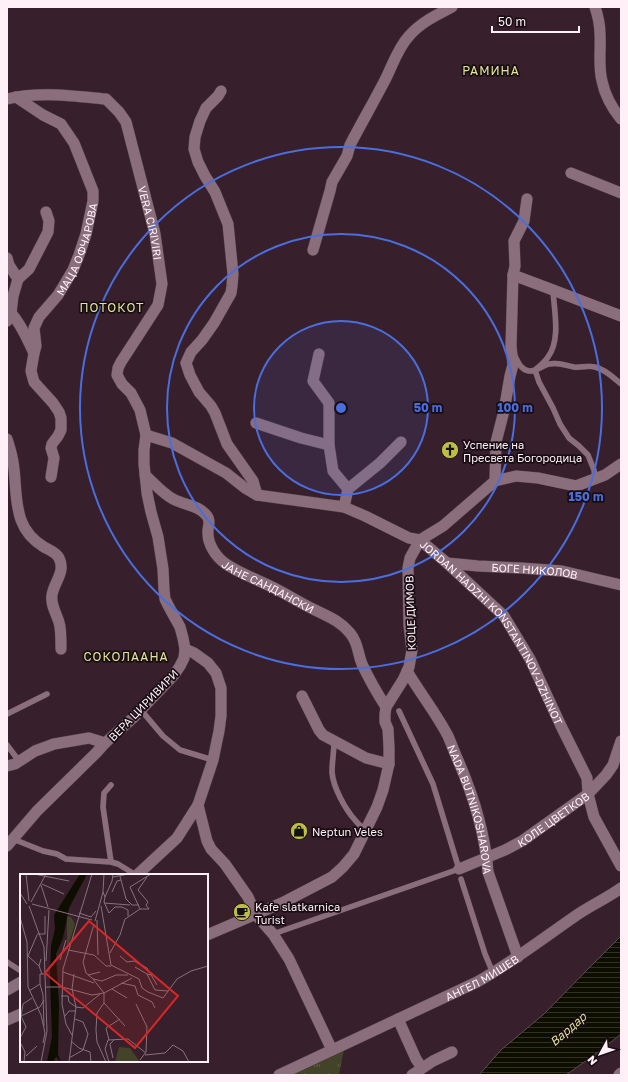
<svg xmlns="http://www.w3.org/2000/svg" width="628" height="1082" font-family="'Golos Text',sans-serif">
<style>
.park{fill:url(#park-tufts)}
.water{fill:url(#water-rules);stroke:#56524a}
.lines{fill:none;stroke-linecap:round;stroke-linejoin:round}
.service-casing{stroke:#4e3b45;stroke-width:6}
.minor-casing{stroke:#4e3b45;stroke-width:12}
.service{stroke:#8b6e7b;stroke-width:5.5}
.minor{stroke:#8b6e7b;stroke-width:11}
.ring{fill:none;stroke:#4a6ede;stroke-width:2}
.labels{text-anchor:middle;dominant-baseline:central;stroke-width:3.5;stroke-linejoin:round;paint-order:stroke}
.street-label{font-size:11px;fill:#fef0f6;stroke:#180d12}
.poi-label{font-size:11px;fill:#fef0f6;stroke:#180d12;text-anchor:start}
.neighbourhood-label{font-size:12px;letter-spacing:1px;fill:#e1e495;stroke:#180d12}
.water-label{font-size:12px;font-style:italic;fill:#dcdf9b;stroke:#180d12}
.inset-road{fill:none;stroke:#87737c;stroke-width:1}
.view{fill:#d62828;fill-opacity:0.15;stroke:#d62828;stroke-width:2}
.inset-edge{fill:none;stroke:#fef0f6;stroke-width:2}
.centre{fill:#4a6ede;stroke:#180d12;stroke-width:2}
.ring-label{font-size:12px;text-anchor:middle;font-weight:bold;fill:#4a6ede;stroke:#180d12;stroke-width:3.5;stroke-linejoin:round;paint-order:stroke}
</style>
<defs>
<pattern id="park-tufts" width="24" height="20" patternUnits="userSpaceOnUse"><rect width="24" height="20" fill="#424329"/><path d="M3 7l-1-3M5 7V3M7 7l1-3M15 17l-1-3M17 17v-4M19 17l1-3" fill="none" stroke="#5e5e49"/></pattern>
<pattern id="water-rules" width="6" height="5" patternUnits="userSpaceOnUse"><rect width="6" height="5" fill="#0e0e00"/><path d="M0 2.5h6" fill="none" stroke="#323126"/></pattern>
</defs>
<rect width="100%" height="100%" fill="#371f2b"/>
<!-- park -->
<path class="park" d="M344 1049 339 1075H290Z"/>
<!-- water -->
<path class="water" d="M621 936V1034L601 1050 566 1075H479L501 1050 544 1014 588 969Z"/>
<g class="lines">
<defs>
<path id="service" d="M553 290C554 310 561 340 548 357 545 362 540 366 535 370L539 382 553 408 560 424 569 438 579 446 588 455 594 470 595 478
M515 356C518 362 521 370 529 371 536 372 543 365 549 364 559 362 564 365 574 367 581 368 588 365 595 367 605 369 614 378 621 384
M141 710 163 736 180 750 213 760
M7 714 47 694
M334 741C334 752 332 762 332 772 333 787 345 809 355 820 358 824 362 827 366 831
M7 745 19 761
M111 785 104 793 103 807 111 862 118 864 136 875
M13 839 43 851 57 854 66 859 111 862
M461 879 485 954 493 973
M273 934 459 869 433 784 399 711
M7 962 21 971"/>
<g id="minor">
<path d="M595 7C598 16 600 25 600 34 601 50 598 65 602 81 605 96 612 108 621 119"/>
<path d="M221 91 218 96 206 108 200 121 195 137 194 149 198 162 205 176 215 192 228 224 233 274 232 286 231 293 214 323 202 340 191 352 186 363 190 375 199 392 211 406 215 413 227 444 253 481 257 495"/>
<path id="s1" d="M7 99C38 91 74 96 106 99L119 112 126 122 155 234 162 284 158 305 121 362 118 368 117 375 122 384 131 393 140 410 146 435 144 450V464L147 493 151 512 158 537 163 569 164 590 165 599 169 607 180 627 183 638 185 649 184 658 180 666 174 675 133 718 105 743 96 753 37 811 7 846"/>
<path d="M571 173 621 193"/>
<path d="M313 250 330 191 332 182 347 156 350 145C361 124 373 103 384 82 392 67 397 49 409 36 421 22 437 15 452 7"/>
<path d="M7 258 9 265 18 279"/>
<path d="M513 275 553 290 621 316"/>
<path id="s2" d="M11 313C22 325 27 339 34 353L36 346 34 328 39 317 58 295 73 270 79 255 86 234 93 201V191L74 143 61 124 43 115 16 97"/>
<path d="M7 321 11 313 13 296 18 279 29 269 48 232 49 221 46 212"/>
<path d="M34 353 31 371 34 382 53 403 59 412 61 418V430L58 436 52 444 51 448 54 458 51 477"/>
<path d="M319 354 313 381 329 403V445L333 471 348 489 344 507"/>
<path d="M256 423 301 438 329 445"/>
<path id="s3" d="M146 435 172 443 226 473 245 488 257 495 344 507 365 516 409 538 420 540 447 563 504 616 530 659 562 728 587 778 588 794 594 817 621 866"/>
<path d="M7 439C10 448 13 459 14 469 16 486 15 503 21 520 25 531 34 541 44 547 49 550 56 552 59 558 66 572 54 582 52 595 50 606 59 617 60 627 61 634 61 642 61 649"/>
<path id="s4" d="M145 475C154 483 162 493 173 499 184 505 199 505 207 516 211 521 208 526 208 531 207 544 216 557 226 564 239 573 256 579 270 586 285 593 300 603 315 610 329 617 340 621 350 633 359 644 357 652 362 664 369 679 377 693 386 707"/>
<path d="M495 481 496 442 504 411 510 376 513 365 511 346 513 275 515 266 514 241 524 221 527 199"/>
<path d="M348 489 380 463 401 442"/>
<path id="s5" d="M447 563 478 566 521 568 562 571 621 585"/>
<path d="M185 649 194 653 208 663 216 673 221 688V716L219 731 213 760 198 805 207 841 211 849 225 864 248 897 256 915 273 934 289 959 332 1050"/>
<path id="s6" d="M407 671C420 693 436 713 448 736 451 743 454 751 457 758 473 794 485 833 488 872L518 957"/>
<path d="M302 696 319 730 323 735 366 758 389 764"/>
<path d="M7 766 15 764 35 751 54 744 89 738 105 743"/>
<path id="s7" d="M459 869 505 850 522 841 588 794 606 775 613 765 621 741"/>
<path d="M137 875 177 838 198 805"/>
<path d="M207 935 284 902 332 877 343 867 354 854 377 807 383 790 389 764V747L388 729 385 722V714L386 707 403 680 409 667 412 650 409 625 408 568 410 558 420 540 443 526 495 481 516 476 538 478 576 486 605 475 621 464"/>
<path d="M7 990 21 982"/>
<path d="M398 1019 416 1059 422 1068"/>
<path d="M7 1020 21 1014"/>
<path id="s8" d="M279 1075 477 982C511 963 542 939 574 917 589 906 606 899 621 888"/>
<path d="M412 1075 433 1061 452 1052"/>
<path d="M619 1075 621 1073"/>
</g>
</defs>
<!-- service casing -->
<use href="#service" class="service-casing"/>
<!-- minor casing -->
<use href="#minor" class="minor-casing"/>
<!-- service -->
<use href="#service" class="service"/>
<!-- minor -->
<use href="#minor" class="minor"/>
</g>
<!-- distance rings -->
<circle cx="341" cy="408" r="87" fill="#4a6ede" fill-opacity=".12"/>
<g class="ring">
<circle cx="341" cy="408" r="87"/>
<circle cx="341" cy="408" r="174"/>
<circle cx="341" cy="408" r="261"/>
</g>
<!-- icons -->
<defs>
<symbol id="church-disc" viewBox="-11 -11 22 22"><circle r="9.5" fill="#bebf42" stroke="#180d12"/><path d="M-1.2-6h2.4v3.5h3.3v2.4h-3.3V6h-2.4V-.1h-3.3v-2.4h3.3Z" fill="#111"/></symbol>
<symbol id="shop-disc" viewBox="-11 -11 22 22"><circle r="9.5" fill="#bebf42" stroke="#180d12"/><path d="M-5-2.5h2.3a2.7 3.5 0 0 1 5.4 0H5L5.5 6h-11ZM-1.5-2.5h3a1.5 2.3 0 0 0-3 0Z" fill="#111"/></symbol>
<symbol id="cafe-disc" viewBox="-11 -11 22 22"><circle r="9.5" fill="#bebf42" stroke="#180d12"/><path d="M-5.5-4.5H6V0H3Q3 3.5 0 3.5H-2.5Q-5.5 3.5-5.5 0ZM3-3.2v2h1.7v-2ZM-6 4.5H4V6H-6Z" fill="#111"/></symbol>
</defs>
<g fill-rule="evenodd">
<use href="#church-disc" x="440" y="440" width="20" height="20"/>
<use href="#shop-disc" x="289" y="821" width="20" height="20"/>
<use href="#cafe-disc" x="232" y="902" width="20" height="20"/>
</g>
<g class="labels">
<!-- street labels -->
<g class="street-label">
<text stroke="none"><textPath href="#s1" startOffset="234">VERA CIRIVIRI</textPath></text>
<text stroke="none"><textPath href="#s2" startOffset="163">МАЦА ОФЧАРОВА</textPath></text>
<text stroke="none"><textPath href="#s5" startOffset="88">БОГЕ НИКОЛОВ</textPath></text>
<text stroke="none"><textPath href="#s4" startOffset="178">ЈАНЕ САНДАНСКИ</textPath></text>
<text transform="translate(410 613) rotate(-92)">КОЦЕ ДИМОВ</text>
<text stroke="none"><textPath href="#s3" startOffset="417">JORDAN HADZHI KONSTANTINOV-DZHINOT</textPath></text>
<text transform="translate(143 705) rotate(-46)">ВЕРА ЦИРИВИРИ</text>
<text stroke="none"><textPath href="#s6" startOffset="154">NADA BUTNIKOSHAROVA</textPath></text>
<text stroke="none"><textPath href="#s7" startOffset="107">КОЛЕ ЦВЕТКОВ</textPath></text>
<text stroke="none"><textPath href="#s8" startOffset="225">АНГЕЛ МИШЕВ</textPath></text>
</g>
<!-- poi labels -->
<g class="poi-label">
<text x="463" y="444">Успение на<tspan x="463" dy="13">Пресвета Богородица</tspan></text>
<text x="312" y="831">Neptun Veles</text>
<text x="255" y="906">Kafe slatkarnica<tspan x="255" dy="13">Turist</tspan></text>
</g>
<!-- neighbourhood labels -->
<g class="neighbourhood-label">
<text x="491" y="70">РАМИНА</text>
<text x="112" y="307">ПОТОКОТ</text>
<text x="126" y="656">СОКОЛААНА</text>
</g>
<!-- water labels -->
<g class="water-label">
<text transform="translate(568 1029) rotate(-41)">Вардар</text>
</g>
</g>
<!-- overview -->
<g transform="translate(20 874)">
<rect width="188" height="188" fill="#371f2b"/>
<path d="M99 173 110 174 120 188H95Z" fill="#424329"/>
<path d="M47 42 51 43 55 50 47 77Z" fill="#424329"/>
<path d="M60 0H67L49 34 43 64 36 80 39 131 38 181 41 188 36 183 33 188H27L32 163 30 103 31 72 35 55 34 41Z" fill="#0e0e00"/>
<path class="inset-road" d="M6 0 9 27M14 0 49 7M100 2 106 25 112 31H119M93 3 109 0M22 10 44 20M21 11 28 33M83 18 85 23 92 7 93 0M92 18 97 7 101 6M0 19 7 30M85 23 84 28 89 39 95 33H102L108 36V42M11 28 26 0M84 29 110 31M12 30 72 46M9 32 24 73 27 157 21 188M81 32 91 91 119 105 122 114 128 118 143 124 157 105 171 97 188 92M120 35 110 13 131 0M120 35H129L126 31 128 28 118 16 127 3M59 39 71 43 76 37M0 43 7 68 8 113 21 141 25 159 23 169M77 46 78 81M75 47 83 18 84 0M74 50 63 88 66 99 73 105 82 107 96 101H108M17 60H25V42M48 76 74 81 86 92H91M90 79 100 61 105 45 120 35M8 82 17 61M8 82 19 92M100 82 107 88 114 87 127 94 137 111M21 85 19 92 22 100M40 86 46 66M26 87 29 36M115 93 127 100M43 98 74 109M68 101 80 98M131 101 127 100 135 116 148 117M73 105 84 119V129L77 139 76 156 77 168 86 188M101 109 115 112 118 121 132 128 135 134M20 110 23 121 24 152M25 113H42L72 121 84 119 112 104M92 115 107 124M9 117 20 110V100H24M41 122H48L49 128 56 133 63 134 80 120M84 129 105 152M116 130 127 153 126 178 120 186M1 142 20 133 24 126M45 142 49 137H56M52 161 46 150 42 130 43 95 72 0M0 164 6 153 1 142 3 130 12 124M89 166 86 154 100 145M51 167 59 174 70 178 71 188M0 168 5 178 4 188M125 181 145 179 153 171 163 177 169 188M6 182 17 172M49 184 63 176 68 160 63 148 55 145M93 184 90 170 94 166M49 188 56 133 52 115 54 100M89 188 85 175 88 166 108 165 126 179"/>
<path class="view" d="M69 47 158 122 115 174 25 99Z"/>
<rect width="188" height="188" class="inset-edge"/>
</g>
<circle cx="341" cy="408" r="6" class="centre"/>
<g class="ring-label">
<text x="428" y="412">50 m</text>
<text x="515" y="412">100 m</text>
<text x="586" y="501">150 m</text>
</g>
<!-- border -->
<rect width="628" height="1082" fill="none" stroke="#fef0f6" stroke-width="16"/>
<!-- north arrow -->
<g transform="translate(600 1054) rotate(230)" stroke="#180d12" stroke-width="3" paint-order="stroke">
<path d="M0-3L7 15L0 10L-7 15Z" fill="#fef0f6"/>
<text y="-6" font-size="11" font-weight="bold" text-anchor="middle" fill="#fef0f6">N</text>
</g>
<!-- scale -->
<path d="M492 26v6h87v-6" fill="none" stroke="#fef0f6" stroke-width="2"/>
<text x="498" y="26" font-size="12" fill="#fef0f6" stroke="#180d12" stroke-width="3" paint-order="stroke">50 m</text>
</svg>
